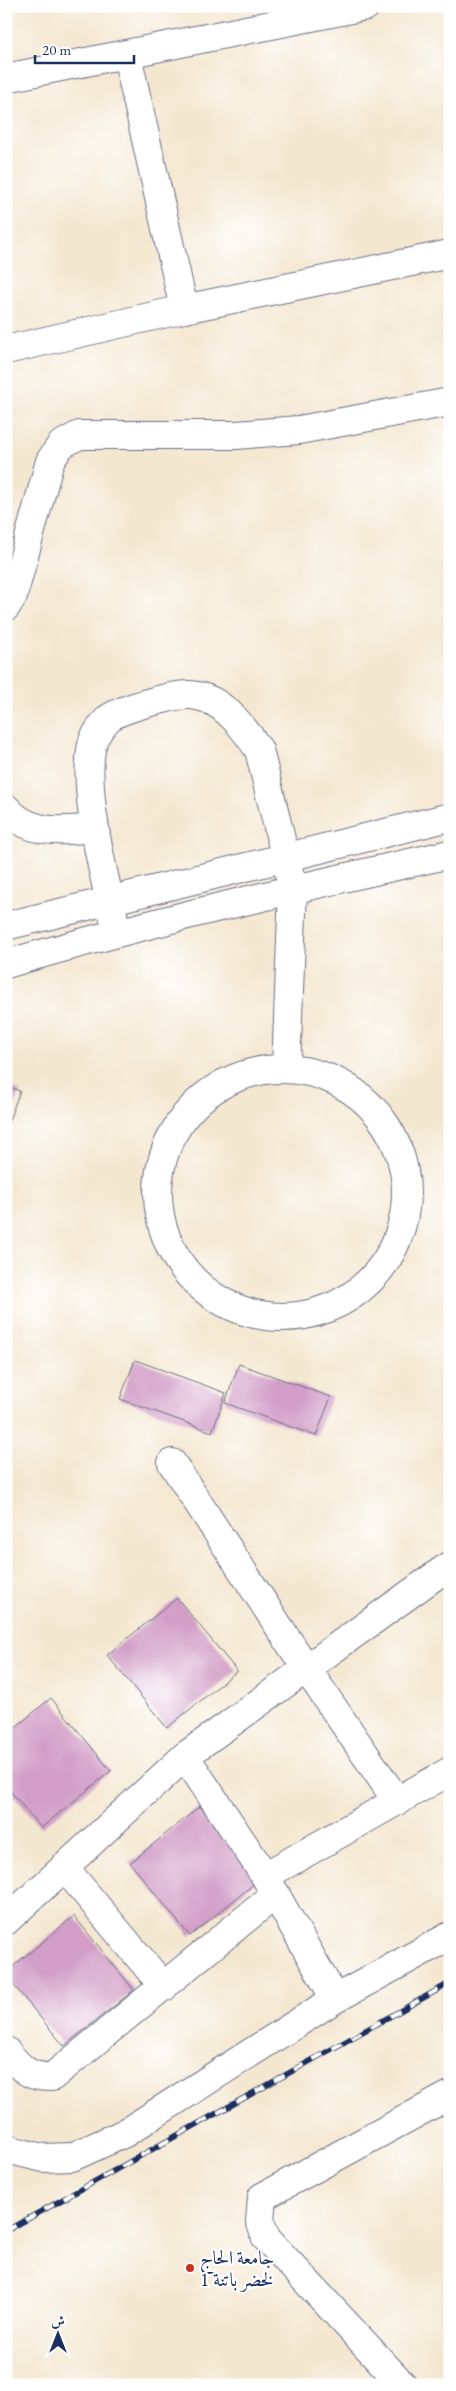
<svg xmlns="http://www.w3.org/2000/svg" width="456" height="2391" font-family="'EB Garamond',Amiri,serif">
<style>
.building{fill:#d29ec7}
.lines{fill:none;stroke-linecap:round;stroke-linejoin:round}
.street-casing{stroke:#676f86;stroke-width:30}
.secondary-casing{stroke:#676f86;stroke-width:30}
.street{stroke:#fff;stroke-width:28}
.secondary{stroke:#fff;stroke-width:28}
.rail-casing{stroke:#1b2f5e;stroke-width:5.5}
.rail{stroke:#fff;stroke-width:4;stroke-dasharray:11;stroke-linecap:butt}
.poi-dot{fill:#c8321e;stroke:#fff;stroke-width:2}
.labels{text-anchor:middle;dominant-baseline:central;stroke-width:4.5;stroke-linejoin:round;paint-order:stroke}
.poi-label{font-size:19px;fill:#1b2f5e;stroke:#fff;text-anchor:start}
</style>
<rect width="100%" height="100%" fill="#fff"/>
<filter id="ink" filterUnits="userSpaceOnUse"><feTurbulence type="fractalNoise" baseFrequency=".02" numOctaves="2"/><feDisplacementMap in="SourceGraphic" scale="10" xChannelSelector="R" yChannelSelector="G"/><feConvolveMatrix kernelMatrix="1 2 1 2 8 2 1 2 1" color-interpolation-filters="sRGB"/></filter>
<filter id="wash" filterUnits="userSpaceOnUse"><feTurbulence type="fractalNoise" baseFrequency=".0096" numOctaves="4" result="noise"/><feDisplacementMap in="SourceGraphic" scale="20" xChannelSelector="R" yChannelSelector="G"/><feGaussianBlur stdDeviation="1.12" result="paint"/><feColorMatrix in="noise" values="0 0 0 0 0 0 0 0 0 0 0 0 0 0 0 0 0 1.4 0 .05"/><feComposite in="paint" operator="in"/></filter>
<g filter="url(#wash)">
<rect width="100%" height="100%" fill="#f4e7d0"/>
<g id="blocks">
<!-- building -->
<path class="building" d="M6 1086 20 1091 6 1128Z
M135 1360 226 1393 212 1432 120 1399Z
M239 1364 331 1397 316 1436 225 1403Z
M177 1598 237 1671 167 1728 107 1655Z
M51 1698 111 1771 41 1828 6 1786V1735Z
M200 1806 260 1879 190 1936 130 1863Z
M74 1916 134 1990 64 2046 6 1976V1972Z"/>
</g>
</g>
<g filter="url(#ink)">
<use href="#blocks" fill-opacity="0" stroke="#676f86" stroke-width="1"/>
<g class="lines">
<defs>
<path id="street" d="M127 55 184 309
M6 78 366 6
M6 350 184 309 450 254
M6 607 13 596 50 461 61 445 79 435H236L299 430 450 402
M6 808C29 836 63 831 95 828
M117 931C106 885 80 786 93 741 95 735 103 724 108 719 119 709 175 694 190 695 195 695 201 697 205 698 228 706 246 731 259 750L293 888 286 1069
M158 1193a124 124 0 1 1 248 0a124 124 0 1 1-248 0Z
M172 1463 306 1668 397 1801
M185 1756 265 1876 335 1999
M64 1867 164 1987
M265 1876 450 1771
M6 1921 185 1756 450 1565
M6 2051C21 2068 28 2078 52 2077L276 1894
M6 2147 14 2151 43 2158 72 2157 125 2133 335 1999 450 1936
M403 2385 266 2238 260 2221 262 2197 450 2095"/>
<path id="secondary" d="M6 926 450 817
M6 964C153 921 301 887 450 854"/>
</defs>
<!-- street casing -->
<use href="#street" class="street-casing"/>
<!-- secondary casing -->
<use href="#secondary" class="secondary-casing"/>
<!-- street -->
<use href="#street" class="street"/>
<!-- secondary -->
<use href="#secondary" class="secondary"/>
<defs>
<path id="rail" d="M6 2231 450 1983"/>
</defs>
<!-- rail casing -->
<use href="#rail" class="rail-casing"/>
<!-- rail -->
<use href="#rail" class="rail"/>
</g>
</g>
<!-- markers -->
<circle class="poi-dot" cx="190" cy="2268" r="5"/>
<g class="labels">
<!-- poi labels -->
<g class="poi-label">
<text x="200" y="2257">جامعة الحاج<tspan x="200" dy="22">لخضر باتنة 1</tspan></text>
</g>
</g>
<!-- margin -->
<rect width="456" height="2391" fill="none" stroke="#fff" stroke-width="25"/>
<!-- north arrow -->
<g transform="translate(58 2334)" stroke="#ffffff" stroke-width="4" paint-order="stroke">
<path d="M0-4L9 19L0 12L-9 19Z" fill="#1b2f5e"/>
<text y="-8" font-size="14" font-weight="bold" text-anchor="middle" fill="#1b2f5e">ش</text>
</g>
<!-- scale -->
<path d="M35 55v8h99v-8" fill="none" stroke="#1b2f5e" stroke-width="2.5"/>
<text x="42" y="55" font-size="15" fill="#1b2f5e" stroke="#ffffff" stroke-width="4" paint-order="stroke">20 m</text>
</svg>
